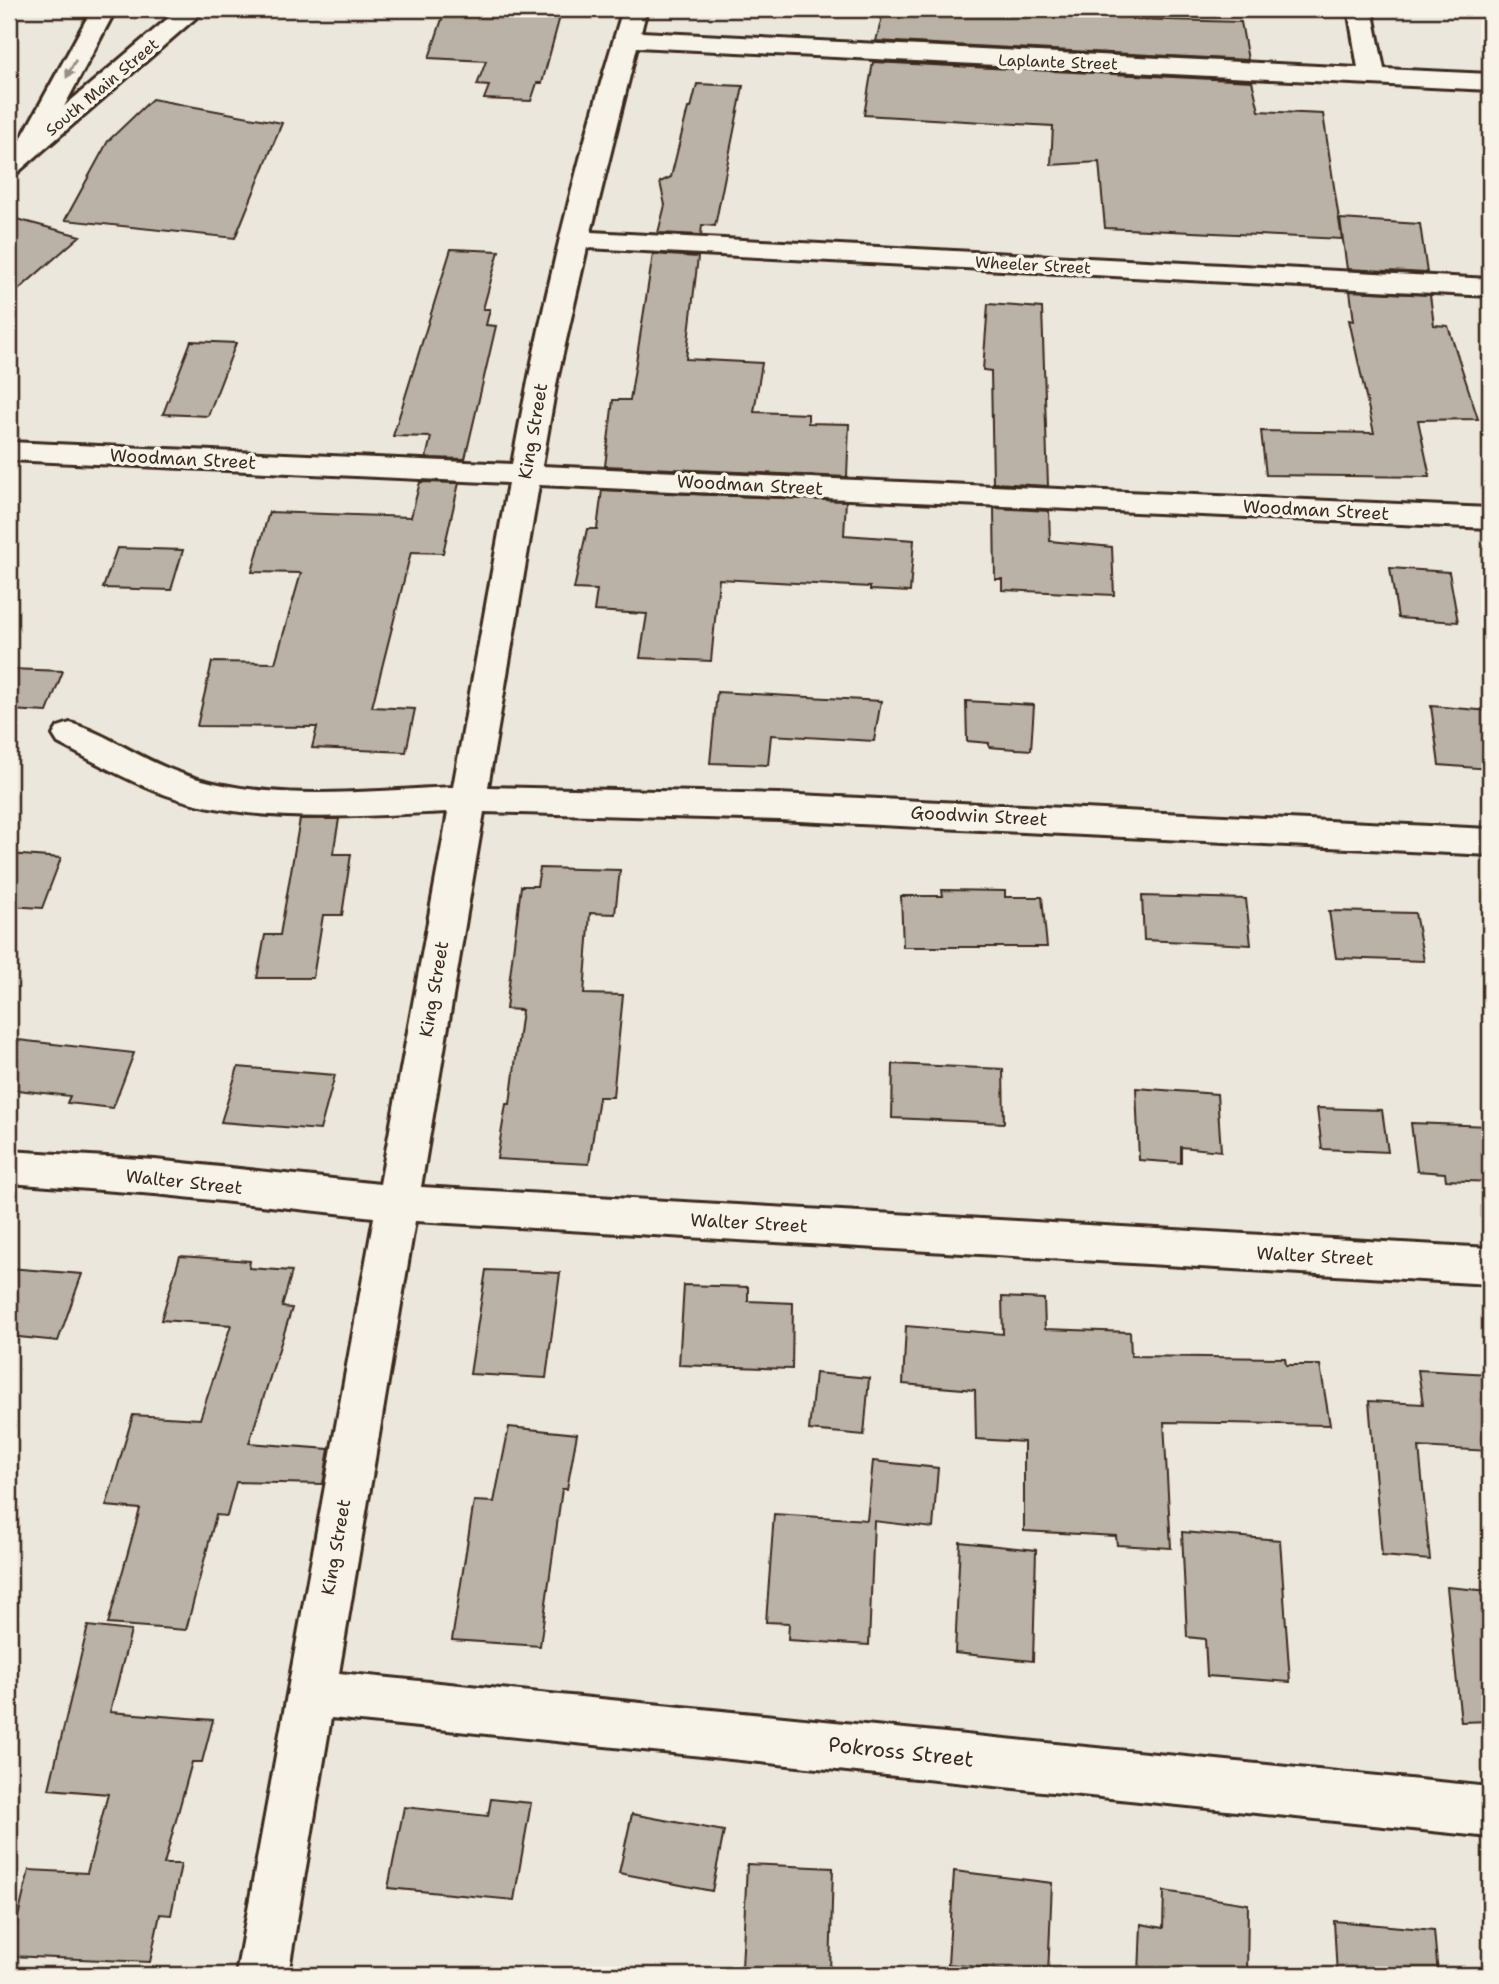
<svg xmlns="http://www.w3.org/2000/svg" width="1499" height="1984" font-family="'Shantell Sans',sans-serif">
<style>
.building{fill:#bab2a7;stroke:#3b2a1e;stroke-width:2}
.lines{fill:none;stroke-linecap:round;stroke-linejoin:round}
.street-casing{stroke:#3b2a1e;stroke-width:6}
.secondary-casing{stroke:#3b2a1e;stroke-width:6}
.street{fill:#f7f3e8;fill-rule:evenodd}
.secondary{fill:#f7f3e8;fill-rule:evenodd}
.oneway{fill:#998e83}
.labels{text-anchor:middle;dominant-baseline:central;stroke-width:7;stroke-linejoin:round;paint-order:stroke}
.far-street-label{font-size:16px;fill:#3b2a1e;stroke:#f7f3e8}
.street-label{font-size:18px;fill:#3b2a1e;stroke:#f7f3e8}
.near-street-label{font-size:21px;fill:#3b2a1e;stroke:#f7f3e8}
</style>
<rect width="100%" height="100%" fill="#ece7dc"/>
<filter id="ink" filterUnits="userSpaceOnUse"><feTurbulence type="fractalNoise" baseFrequency=".0143" numOctaves="2"/><feDisplacementMap in="SourceGraphic" scale="14" xChannelSelector="R" yChannelSelector="G"/><feConvolveMatrix kernelMatrix="1 2 1 2 8 2 1 2 1" color-interpolation-filters="sRGB"/></filter>
<g filter="url(#ink)">
<!-- building -->
<path class="building" d="M521 9H562L542 83H537L531 101 484 99 489 86 477 85 486 61 429 58 445 10 520 13Z
M884 9H1107L1132 10V19L1241 22 1248 60 876 41Z
M873 62 1252 81 1259 111 1323 114 1342 239 1105 228 1099 162 1051 165 1053 126 864 115Z
M697 84 743 86 715 226 702 225 701 235 658 233 665 205 660 182 671 177 688 108H691Z
M152 99 282 123 235 238 65 220 108 141Z
M9 217 80 236 9 298Z
M1340 219 1420 224 1427 273 1347 269Z
M451 249 499 251 483 309H490L486 325 496 326 465 459 426 458 431 437 393 436Z
M653 254 698 257 686 359 762 363 754 412 808 414V423L849 424 847 477 605 466 613 400H630Z
M1350 291 1430 295 1434 325 1448 326 1478 419 1418 420 1430 477 1266 475 1261 431 1374 433 1349 320 1354 321Z
M988 304 1042 308 1048 486 993 483 991 371 983 370Z
M191 341 236 343 208 416 163 414Z
M420 482 459 483 443 553 411 552 372 707 415 709 406 752 312 748 317 727 197 726 212 662 275 663 301 573 252 572 269 512 411 517Z
M602 490 846 501 844 535 914 540 910 592 870 590V587L719 579 711 661 640 658 647 614 594 611 597 590 574 589 587 529H597Z
M994 508 1049 511 1050 541 1112 547 1114 595 1002 590V579H995Z
M117 548 183 550 171 590 103 588Z
M1390 568 1449 572 1458 622 1398 618Z
M9 669 63 671 47 712 9 710Z
M717 692 881 701 874 741 771 735 768 765 710 763Z
M966 701 1034 705 1031 750 989 747V743L967 741Z
M1431 706 1490 711V769L1439 765Z
M300 819H339L333 854H351L342 915H323L313 978H257L265 935H280Z
M9 854 61 858 42 908 9 906Z
M540 868 620 870 615 914 590 913 584 994 623 995 613 1097H599L589 1164 497 1159 506 1104H510L522 1010 506 1009 521 886H537Z
M942 890 1005 891V897H1042L1047 947H903L901 896H943Z
M1142 896 1246 899 1251 945 1144 940Z
M1329 911 1415 913 1424 961 1336 958Z
M9 1039 134 1053 113 1108 67 1103 70 1096 9 1089Z
M893 1064 1003 1069 1004 1123 892 1118Z
M238 1067 335 1075 320 1130 221 1122Z
M1136 1088 1217 1094 1221 1151 1181 1147V1163L1139 1160Z
M1317 1108 1382 1110 1388 1152 1322 1149Z
M1411 1123 1490 1126V1182L1446 1180 1445 1173 1417 1171Z
M180 1256 250 1261 249 1268 292 1271 282 1307 292 1308 249 1443 329 1449 323 1484 236 1482 227 1516 216 1515 186 1630 108 1624 140 1509 106 1506 133 1415 200 1419 231 1325 161 1320Z
M9 1268 82 1274 58 1341 9 1336Z
M486 1270 560 1273 546 1378 470 1374Z
M684 1285 748 1287V1301L793 1303 792 1369 679 1365Z
M1002 1297 1044 1299 1045 1329 1130 1332 1131 1356 1285 1358 1286 1365H1320L1330 1425 1164 1422 1171 1548 1117 1545 1116 1536 1024 1531V1442L976 1439 975 1390 903 1384 906 1326 1003 1334Z
M1418 1370 1490 1374V1451L1419 1447 1430 1560 1382 1556 1369 1401 1423 1404Z
M815 1373 869 1378 864 1435 809 1430Z
M509 1427 577 1434 567 1489H562L540 1646 452 1640 474 1501 494 1502Z
M873 1461 938 1468 933 1528 874 1521 869 1645 788 1640 789 1623 766 1622 774 1514 867 1520Z
M1182 1532 1280 1540 1290 1682 1207 1676 1205 1639 1187 1637Z
M960 1542 1036 1550 1033 1661 955 1653Z
M1447 1587 1490 1591V1721L1461 1722Z
M88 1626 131 1631 110 1712 213 1720 202 1762H192L164 1864H181L171 1915 160 1914 150 1962 9 1956 29 1870 87 1873 108 1794 49 1789Z
M491 1799 531 1803 514 1900 388 1888 404 1807 488 1816Z
M632 1814 724 1831 712 1891 619 1873Z
M747 1864 833 1868 830 1973 742 1968Z
M954 1871 1052 1883 1048 1975 948 1964Z
M1164 1891 1248 1904 1247 1975H1139L1141 1924 1163 1928Z
M1334 1921 1434 1930 1438 1975H1337Z"/>
<g class="lines">
<defs>
<path id="street" d="M92 9H116L42 148 38 154H20L16 148Z
M623 9H647L641 32 1358 68 1348 9H1372L1384 69 1490 74V90L637 47 591 232 1490 279V296L587 248 557 380 542 466 1490 508V528L539 485 488 787 779 794 1490 829V855L779 820 484 812 421 1187 1490 1248V1284L415 1221 339 1673 1490 1787V1837L331 1718 288 1975H236L374 1217 155 1194 9 1183V1151L155 1160 380 1184 448 812C353 816 244 827 153 790 121 777 89 759 58 743L53 735 58 727 70 723C108 734 140 759 177 772 264 804 362 791 453 787L508 483 9 460V442L512 464C540 311 577 157 623 9Z"/>
<path id="secondary" d="M179 9H206L18 172 9 174V153Z"/>
</defs>
<!-- street casing -->
<use href="#street" class="street-casing"/>
<!-- secondary casing -->
<use href="#secondary" class="secondary-casing"/>
<!-- street -->
<use href="#street" class="street"/>
<!-- secondary -->
<use href="#secondary" class="secondary"/>
</g>
<!-- one-way arrows -->
<defs><path id="oneway-solid" d="M-6-.8H1V-3.2L6.5 0L1 3.2V.8H-6Z" transform="scale(1.75)"/></defs>
<use class="oneway" href="#oneway-solid" transform="translate(71 69) rotate(118)"/>
</g>
<g class="labels">
<!-- far-street labels -->
<g class="far-street-label">
<text transform="translate(1058 62) rotate(2)">Laplante Street</text>
<text transform="translate(102 87) rotate(-40)">South Main Street</text>
<text transform="translate(1033 265) rotate(3)">Wheeler Street</text>
</g>
<!-- street labels -->
<g class="street-label">
<text transform="translate(533 431) rotate(-80)">King Street</text>
<text transform="translate(183 459) rotate(3)">Woodman Street</text>
<text transform="translate(750 485) rotate(3)">Woodman Street</text>
<text transform="translate(1316 510) rotate(3)">Woodman Street</text>
<text transform="translate(979 816) rotate(3)">Goodwin Street</text>
<text transform="translate(434 989) rotate(-80)">King Street</text>
<text transform="translate(184 1182) rotate(6)">Walter Street</text>
<text transform="translate(749 1223) rotate(3)">Walter Street</text>
<text transform="translate(1315 1256) rotate(3)">Walter Street</text>
<text transform="translate(336 1547) rotate(-80)">King Street</text>
</g>
<!-- near-street labels -->
<g class="near-street-label">
<text transform="translate(901 1752) rotate(6)">Pokross Street</text>
</g>
</g>
<!-- margin -->
<rect width="1499" height="1984" fill="none" stroke="#f7f3e8" stroke-width="35"/>
<rect x="18" y="18" width="1464" height="1949" fill="none" stroke="#3b2a1e" stroke-width="2.5" filter="url(#ink)"/>
</svg>
